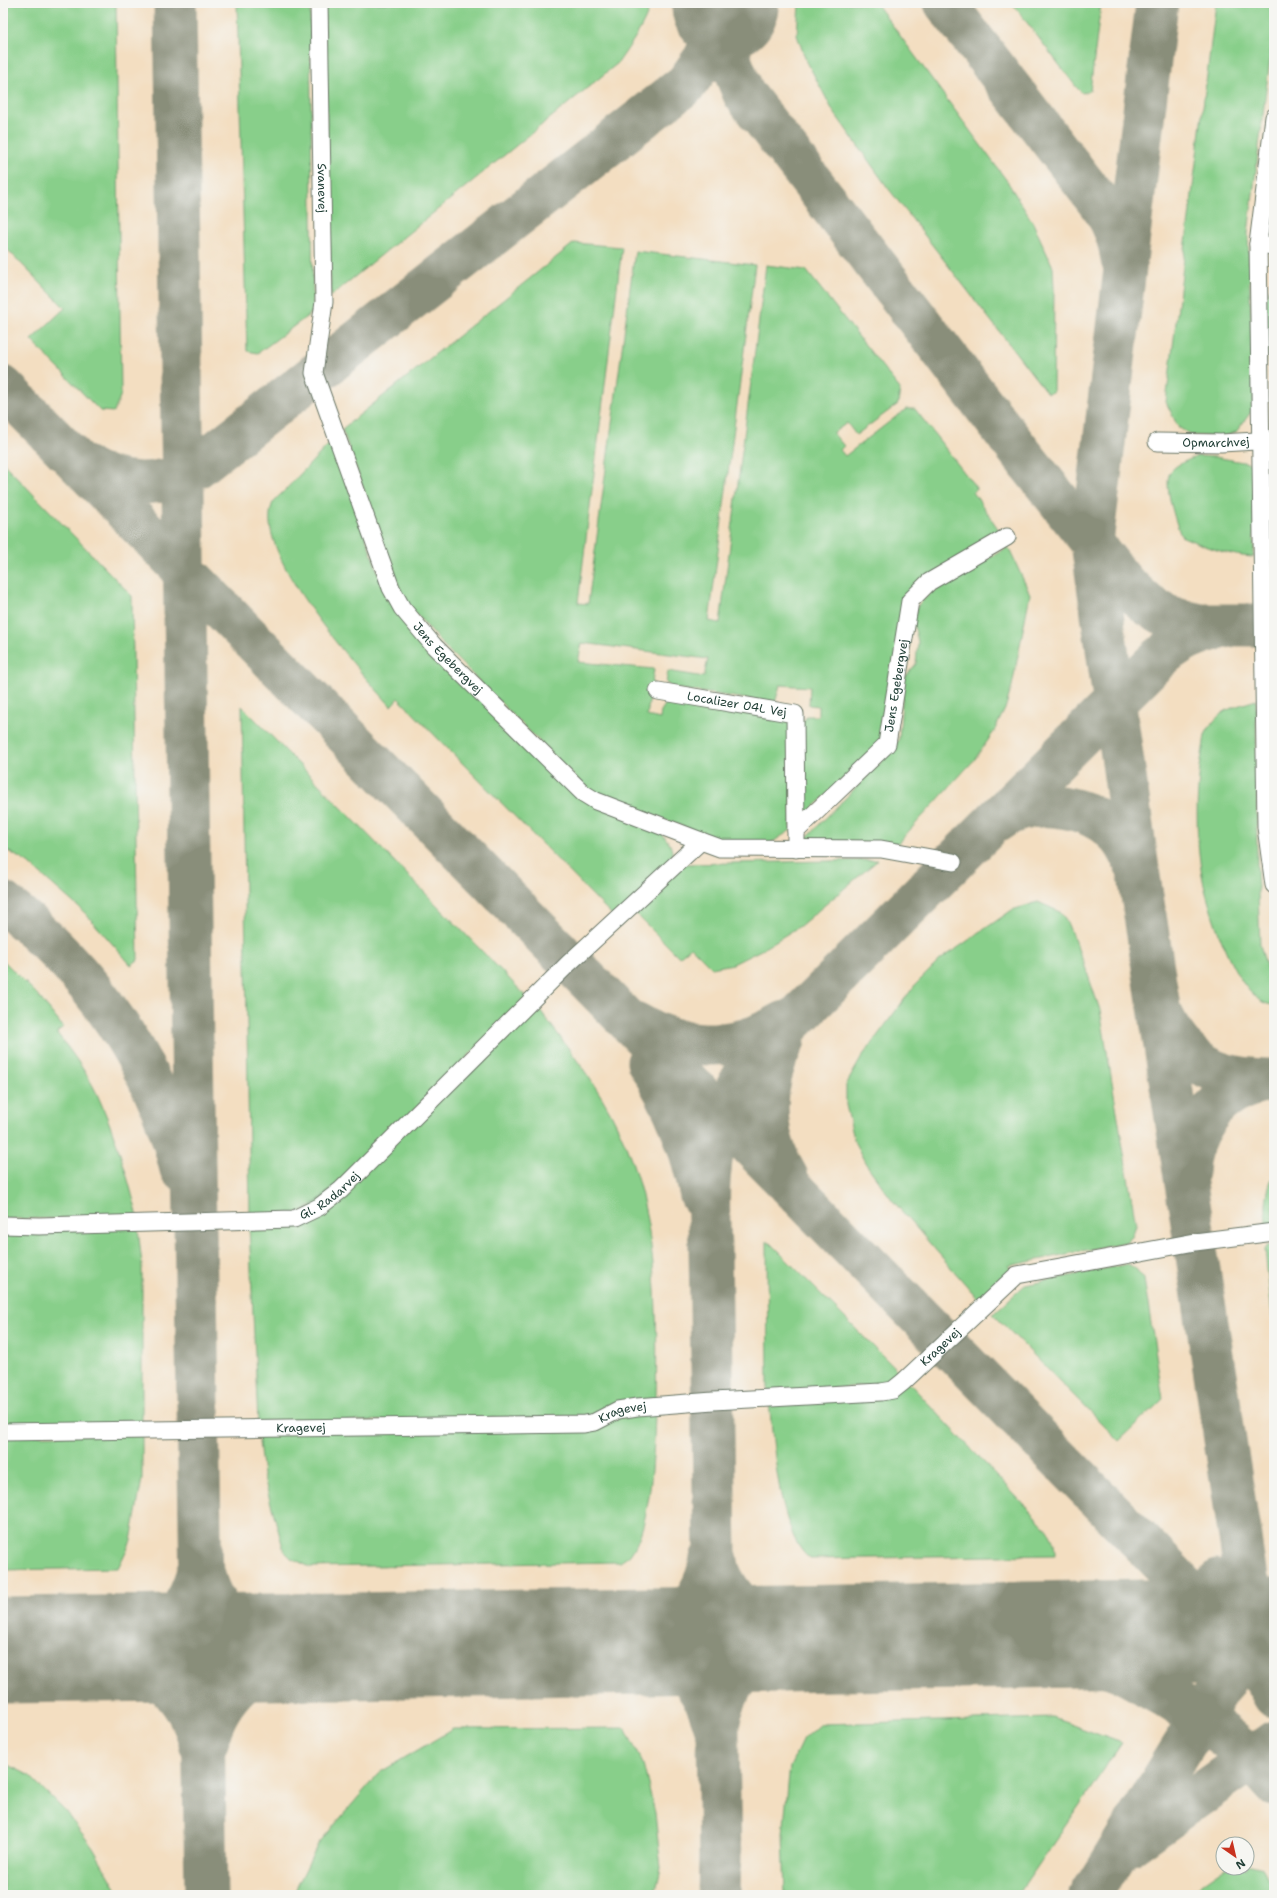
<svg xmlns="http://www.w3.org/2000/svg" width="1277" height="1898" font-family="'Shantell Sans',sans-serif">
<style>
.green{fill:#88cf8a;stroke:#54865f}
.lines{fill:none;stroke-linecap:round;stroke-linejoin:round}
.taxiway{stroke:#898e7a;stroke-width:43}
.runway{stroke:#898e7a;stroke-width:107}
.minor-casing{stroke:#697565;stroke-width:19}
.minor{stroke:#fff;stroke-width:17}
.labels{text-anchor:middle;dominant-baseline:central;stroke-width:3;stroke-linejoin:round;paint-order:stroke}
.street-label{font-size:12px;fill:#1f3d34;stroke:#f6f6f2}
</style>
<rect width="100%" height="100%" fill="#f6f6f2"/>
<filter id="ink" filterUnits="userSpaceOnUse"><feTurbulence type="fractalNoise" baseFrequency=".025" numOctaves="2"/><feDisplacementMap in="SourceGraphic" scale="8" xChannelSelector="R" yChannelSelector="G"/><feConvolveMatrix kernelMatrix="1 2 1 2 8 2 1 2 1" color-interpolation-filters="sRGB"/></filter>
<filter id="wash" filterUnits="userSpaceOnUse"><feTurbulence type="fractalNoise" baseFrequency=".012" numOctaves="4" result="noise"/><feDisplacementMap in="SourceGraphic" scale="16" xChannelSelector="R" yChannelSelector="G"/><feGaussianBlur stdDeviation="0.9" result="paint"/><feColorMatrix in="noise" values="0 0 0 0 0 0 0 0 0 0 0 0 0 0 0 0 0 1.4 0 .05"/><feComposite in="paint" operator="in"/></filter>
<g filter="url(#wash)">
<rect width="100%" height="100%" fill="#f3dec1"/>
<!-- green -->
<path class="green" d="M3 3H116L121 394 114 412 100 411 31 340 65 308 3 245Z
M237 3H310L313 312 258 353 247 351Z
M324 3H651C645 25 631 44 618 63L331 296Z
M799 3H876L1007 181 1033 223 1053 267 1054 289 1053 392 1047 393 888 188 833 111 805 58 797 35Z
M1012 3H1101L1090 91 1082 93 1077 88Z
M1216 3H1274V27L1248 233 1254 408 1236 432 1222 437 1191 435 1178 427 1166 402Z
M574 243 622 247 578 603 588 604 635 251 755 265 709 621 720 623 766 265 806 270 900 389 898 404 856 435 847 423 833 433 844 446 840 450 845 456 906 409H915L977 489 973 492 1001 533 911 589 884 730 877 745 799 822 801 725 807 716H818V706L809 705 810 687 780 685 775 703 673 688 666 683 668 671 704 677 708 659 582 643 578 662 654 669 647 716 660 719 661 711 668 700 786 719 791 726V830L771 843H737L710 837 600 795 586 788 445 647 404 600 342 429Z
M1274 281V420L1264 309 1265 298Z
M332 441 382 584 572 790 662 834C666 839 672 845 672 853 672 868 627 906 615 918L398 698 391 706C358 670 253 554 272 505 274 499 282 494 286 489 301 473 317 457 332 441Z
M1274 455V557H1269V457Z
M1198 456 1215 457 1254 464V557C1228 556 1204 546 1181 536 1176 523 1162 482 1171 471 1178 463 1189 460 1198 456Z
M3 461 5 465 132 596 138 960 131 965 85 913 28 863 3 848Z
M1008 547 1030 594 1012 686 1005 709 993 733 975 759 898 843 810 844 805 839 891 752 899 739 904 678 916 664 918 642 913 621 918 605 929 594Z
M1256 700 1257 865 1260 945 1274 993V1005C1238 1005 1211 914 1204 885 1195 843 1195 791 1203 749 1204 743 1204 736 1207 731 1221 708 1232 708 1256 700Z
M242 706 527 997 333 1191 299 1213 250 1215Z
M878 860 800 926 761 950 733 964 712 968 691 947 679 957 634 912 685 864Z
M1038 902 1060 912 1066 920 1083 961 1100 1010 1136 1225 1132 1237 1126 1242 1008 1266 1013 1271 980 1301 893 1201 866 1164 855 1143 846 1105V1085L863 1055 915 985 940 960 1012 910Z
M3 960 36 993 63 1027 57 1033C73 1054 91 1078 101 1103 117 1140 128 1178 138 1217L3 1219Z
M535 1003C565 1045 599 1085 620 1132 658 1212 658 1314 656 1401L594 1416 258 1423 249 1226 292 1224Z
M1274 1173V1225H1266C1265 1206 1266 1191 1274 1173Z
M3 1228H138L142 1265V1425L3 1427Z
M767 1241 772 1245 902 1375 893 1383 768 1394Z
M1268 1244 1274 1247V1335L1265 1249Z
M1128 1264 1136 1269 1144 1279 1163 1399 1119 1441 993 1314 1025 1285Z
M909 1383 1044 1526C1052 1536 1055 1543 1055 1555L810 1559C778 1534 774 1443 769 1403Z
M655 1411C654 1447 652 1526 630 1555 628 1557 623 1560 620 1562L310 1567 291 1558 284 1551 263 1475 258 1433 613 1418Z
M142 1434V1479L131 1541 118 1568 3 1570V1436Z
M1053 1718 1122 1743 1018 1895H785L783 1834 790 1766 803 1739 820 1724Z
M625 1728 643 1764 655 1813 661 1868 655 1895H293L318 1844 379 1773 453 1729Z
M3 1762 30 1776 65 1811 93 1848 120 1895H3Z
M1247 1865 1263 1869 1274 1890V1895H1186L1225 1868H1247Z"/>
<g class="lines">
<!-- taxiway -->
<path class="taxiway" d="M175 3 206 1895
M945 3 1103 208C1114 224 1120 241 1122 260
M1157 3 1092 543 1139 876 1247 1584 1253 1614 1270 1669
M725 6 727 45 732 65 744 94 1020 452 1124 583 1148 605 1167 616 1183 621 1201 625H1274
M3 387 1230 1632 1261 1672 1274 1696
M83 466C122 488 158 489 197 467L686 84 704 59 717 32 724 9
M997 821C1033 795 1091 804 1121 838 1128 847 1133 858 1137 868
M3 903C89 969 156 1062 181 1169
M1163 1017C1187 1065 1218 1080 1271 1080
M635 1023C668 1044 719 1051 757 1036 766 1032 776 1027 785 1022
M784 1040C761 1085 761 1133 787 1177
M648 1062C674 1103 692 1148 701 1196
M1187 1172C1189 1136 1210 1101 1244 1088 1254 1084 1264 1082 1274 1080
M717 1561C719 1584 745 1614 766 1624 783 1632 801 1634 819 1637
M203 1571C216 1632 261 1640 314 1644
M1138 1634C1169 1625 1199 1610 1218 1581
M968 1636C1017 1644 1066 1652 1113 1668 1125 1672 1137 1679 1148 1686 1195 1711 1240 1743 1274 1784
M611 1641C667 1654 698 1666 715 1726
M611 1641C663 1634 701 1614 711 1559
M96 1648C113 1655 132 1660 147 1670 173 1685 194 1714 200 1743
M96 1648C108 1647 121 1646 133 1643 168 1635 191 1603 198 1570
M719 1721C729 1665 773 1648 822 1638
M207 1743C216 1696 257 1660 303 1651 316 1648 331 1648 345 1646
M1131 1844 1274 1742
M719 1895 720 1858 710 1247C708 1204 705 1158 723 1116 731 1097 741 1080 752 1062L1152 665C1176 642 1196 632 1229 626
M1091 1895 1228 1674 1246 1632 1248 1621"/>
<!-- runway -->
<path class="runway" d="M725 6V3
M3 1650 345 1646 1274 1631"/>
</g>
</g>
<g filter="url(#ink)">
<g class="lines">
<defs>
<g id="minor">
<path id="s1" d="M319 3 324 302 314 373 391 588 402 608 434 646 583 793 596 801 701 841"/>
<path d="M1274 117 1258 244 1266 827 1274 885"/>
<path d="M1258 244 1274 246"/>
<path id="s2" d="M1157 442 1221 443 1274 440"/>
<path id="s3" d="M658 691 795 714 796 831"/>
<path id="s4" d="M796 849V831L887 744 910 601 929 582 1007 537"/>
<path id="s5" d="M3 1225 39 1226 294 1219 319 1207 341 1190 569 963 701 841 720 848 881 849 953 862"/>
<path id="s6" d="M3 1432 584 1424 595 1422 618 1410 637 1407 713 1401 881 1392 893 1390 903 1382 1017 1275 1195 1242 1274 1232"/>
</g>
</defs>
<!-- minor casing -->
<use href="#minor" class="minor-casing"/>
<!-- minor -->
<use href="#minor" class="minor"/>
</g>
</g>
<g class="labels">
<!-- street labels -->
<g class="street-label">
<text stroke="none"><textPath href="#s1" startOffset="185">Svanevej</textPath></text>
<text stroke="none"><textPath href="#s2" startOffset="59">Opmarchvej</textPath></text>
<text stroke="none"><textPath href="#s1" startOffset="690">Jens Egebergvej</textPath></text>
<text stroke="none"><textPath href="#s4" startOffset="203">Jens Egebergvej</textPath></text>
<text stroke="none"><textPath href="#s3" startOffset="80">Localizer 04L Vej</textPath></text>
<text stroke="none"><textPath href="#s5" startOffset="334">Gl. Radarvej</textPath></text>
<text stroke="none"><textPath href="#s6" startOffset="958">Kragevej</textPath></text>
<text stroke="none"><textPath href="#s6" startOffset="622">Kragevej</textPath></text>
<text stroke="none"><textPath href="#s6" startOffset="298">Kragevej</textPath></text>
</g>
</g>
<!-- margin -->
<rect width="1277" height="1898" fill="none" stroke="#f6f6f2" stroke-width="16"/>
<!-- north arrow -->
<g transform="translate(1235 1856) rotate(146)"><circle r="19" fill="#f6f6f2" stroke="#a0aca6"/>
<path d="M0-3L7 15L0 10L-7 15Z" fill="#c8321e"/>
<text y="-6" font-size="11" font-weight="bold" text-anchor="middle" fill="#1f3d34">N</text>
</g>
</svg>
